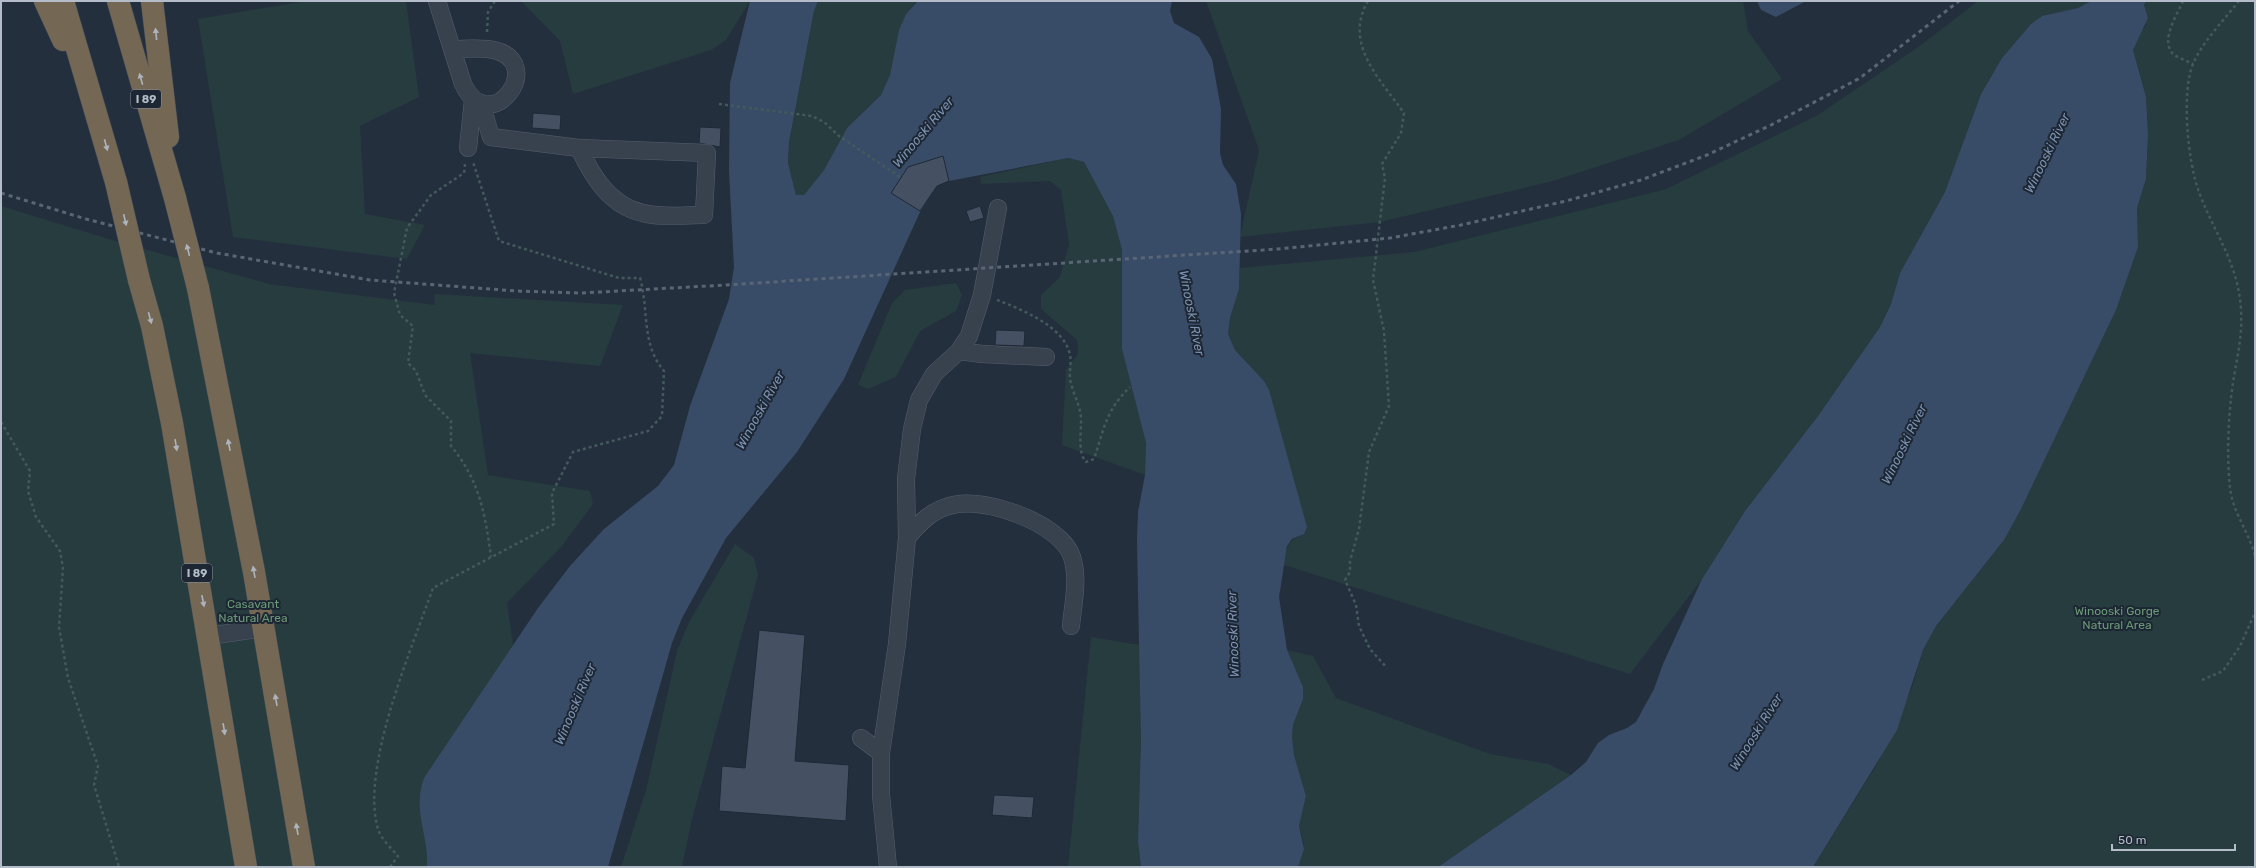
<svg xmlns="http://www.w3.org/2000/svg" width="2256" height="868" font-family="Rubik,sans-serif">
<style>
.green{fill:#263c3f}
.water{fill:#394c67}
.building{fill:#455162;stroke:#1f2835}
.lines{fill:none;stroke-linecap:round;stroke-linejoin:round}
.minor-casing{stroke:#565f6c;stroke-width:18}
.highway-casing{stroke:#434c59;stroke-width:23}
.path{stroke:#44595c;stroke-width:2.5;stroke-dasharray:3 3;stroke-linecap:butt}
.minor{stroke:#38414e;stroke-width:17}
.highway{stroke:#746855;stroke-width:22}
.rail{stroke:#5a6575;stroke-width:3;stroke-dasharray:4 4;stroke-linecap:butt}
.highway-bridge-casing{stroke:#434c59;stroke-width:23;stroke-linecap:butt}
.highway-bridge{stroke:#746855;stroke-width:22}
.oneway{fill:#aeb4bd}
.labels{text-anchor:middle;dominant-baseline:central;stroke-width:4;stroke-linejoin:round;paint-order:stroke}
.shield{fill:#1d2633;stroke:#878f9c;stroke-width:1}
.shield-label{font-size:11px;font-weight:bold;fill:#b4bcc9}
.park-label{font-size:12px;fill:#6b9a76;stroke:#1d2633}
.water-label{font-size:13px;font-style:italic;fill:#7c92b1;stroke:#1d2633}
</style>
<rect width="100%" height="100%" fill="#242f3e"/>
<!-- green -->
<path class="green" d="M306 1H406L419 97 360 126 365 214 425 225 407 259 233 237 198 19Z
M521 1H750L726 40 711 50 573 94 560 41Z
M818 1H918L906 14 899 30 890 75 881 95 847 128 824 170 804 195H796L788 163 789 142 814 11Z
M1206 1H1743L1748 31 1782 79 1679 140 1553 181 1380 222 1240 237 1259 150Z
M1978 1H2091L2078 8 2042 16 2031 24 2002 58 1981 94 1945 192 1900 273 1891 304 1880 327 1818 416 1745 511 1702 579 1630 674 1284 565C1287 546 1286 542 1304 534L1264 381 1235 350 1228 334 1230 318 1239 289 1240 268 1414 252 1666 189 1818 115 1921 45Z
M2146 1H2255V867H1813L1876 766 1912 688 1923 650 1936 626 2004 540 2021 509 2116 310 2138 247 2137 208 2146 179 2148 134 2146 97 2133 50 2137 38 2146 25 2144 5Z
M1068 158 1084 162 1113 216 1122 250V349L1146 443 1145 475 1062 445 1066 370 1078 354 1077 340 1041 309V295L1060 277 1069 244 1061 190 1050 181 981 184 980 177Z
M1 206 112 240 269 284 435 305 434 294 623 305 600 366 470 353 488 475 590 491 593 504 562 546 507 603 521 697 474 867H1Z
M956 283 962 295 956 311 920 331 896 377 868 389 858 385 892 303 905 290Z
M735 544 754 558 758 575 691 823 682 867H621L646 790 677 651 689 622Z
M1091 637 1140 645 1141 741 1138 841 1141 867H1068Z
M1287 650 1313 656 1336 698 1490 754 1548 764 1571 775 1438 867H1298L1304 844 1299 826 1306 796 1294 755 1292 737 1293 725 1303 699Z"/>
<!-- water -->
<path class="water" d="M750 1H818L814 11 789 142 788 163 796 195H804L824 170 847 128 881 95 890 75 899 30 906 14 918 1H1172L1170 11 1174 23 1199 37 1212 59 1221 109 1220 153 1223 165 1236 184 1241 214 1239 289 1230 318 1228 334 1235 350 1264 381 1269 390 1307 527 1304 534 1292 539 1287 546 1279 597 1287 650 1303 687V699L1293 725 1292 737 1294 755 1306 796 1299 826 1304 849 1298 867H1141L1138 841 1141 741 1137 541 1138 512 1145 475 1146 443 1122 349V250L1113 216 1084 162 1068 158 949 181 937 186 920 212 844 379 797 452 726 538 682 618 672 643 608 867H427C429 835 412 811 424 778L538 608 570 566 604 529 658 486 674 465 690 406 729 299 734 267 729 171 730 83Z
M1757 1H1806L1776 17 1761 10Z
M2091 1H2146L2144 5 2148 18 2133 50 2146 97 2148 134 2146 179 2137 208 2138 247 2116 310 2021 509 2004 540 1936 626 1923 650 1897 730 1813 867H1438L1571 775 1586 762 1598 743 1609 735 1627 728 1636 722 1654 689 1663 664 1702 579 1745 511 1818 416 1880 327 1891 304 1900 273 1945 192 1981 94 2002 58 2031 24 2042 16 2078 8Z"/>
<!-- building -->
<path class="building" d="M533 113 561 115 560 130 532 128Z
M700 127 721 128 720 147 699 143Z
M943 156 949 181 937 186 920 211 891 193 908 167Z
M980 206 984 218 970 222 966 211Z
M996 330 1025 331 1024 346 995 345Z
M759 630 805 635 795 761 849 765 846 821 719 811 722 766 745 768Z
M994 795 1034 797 1032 818 992 815Z"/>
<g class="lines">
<defs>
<path id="minor" d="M437 1 463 84C490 141 548 63 494 50 481 47 465 49 452 49
M481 103 491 137 579 148 707 153 704 215C684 215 661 218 643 213 610 206 592 176 579 148
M468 148 473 100
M959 351 982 354 1046 357
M907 538C919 523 933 509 953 505 985 497 1061 523 1072 557 1079 579 1073 604 1071 626
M209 636 263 628
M861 738 881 753
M888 867 881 795V753L897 644 907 538 906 479 912 429 919 400 934 374 959 351 969 336 982 295 998 208"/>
<path id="highway" d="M45 1 63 40
M63 1 116 182
M118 1 175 198
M152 1 168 137
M139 280 152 326 172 423 246 867
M198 288 254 572 304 867"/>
</defs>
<!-- minor casing -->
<use href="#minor" class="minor-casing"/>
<!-- highway casing -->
<use href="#highway" class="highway-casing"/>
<!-- path -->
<path class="path" d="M1368 1C1343 44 1380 79 1404 113L1401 133 1382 164 1385 178 1373 280 1384 331 1389 406 1369 452 1359 529 1350 561V572L1345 580 1356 605 1359 626 1370 649 1387 668
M2183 1C2177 15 2160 40 2173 54 2178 58 2187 61 2193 64
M2239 1C2224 20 2203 41 2193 64 2181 93 2188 163 2199 192 2214 233 2239 264 2241 311 2243 341 2234 368 2231 398 2228 427 2227 459 2230 488 2233 513 2249 532 2255 556
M487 32 488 12 495 1
M719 104 812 116 824 122 839 136 900 177
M465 164 464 173 431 195 407 228 394 293 400 315 413 326 408 363 416 371 425 395 451 421V446C480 481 485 514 491 557
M997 300C1021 309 1065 327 1070 355 1072 364 1068 374 1071 383 1074 397 1082 408 1081 423 1081 435 1078 453 1086 462L1094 459C1104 429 1106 410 1130 387
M1 422 30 471 28 491 36 517 60 551 63 568 59 627 68 678 98 766 94 785 119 867
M2202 680 2223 671 2240 646 2255 613
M390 867 398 856C392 849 381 839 378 829 360 768 412 648 433 588L554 524 552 493 573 452 648 431 662 416 664 371C641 344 649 310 640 278H619L499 241 473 162"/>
<!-- minor -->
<use href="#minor" class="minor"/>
<!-- highway -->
<use href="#highway" class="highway"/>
<!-- rail -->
<path class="rail" d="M1 193 86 219 217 253 370 280 517 291 582 293 726 285 1278 249 1390 238 1461 225 1566 201 1641 180 1707 155 1771 125 1860 78 1959 1"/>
<defs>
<path id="highway-bridge" d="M116 182 139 280
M175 198 198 288"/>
</defs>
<!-- highway-bridge casing -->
<use href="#highway-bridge" class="highway-bridge-casing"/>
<!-- highway-bridge -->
<use href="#highway-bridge" class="highway-bridge"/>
</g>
<!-- one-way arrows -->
<defs><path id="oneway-solid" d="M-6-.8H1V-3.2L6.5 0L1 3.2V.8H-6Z"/></defs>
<g class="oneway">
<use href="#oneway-solid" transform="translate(156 34) rotate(-96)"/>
<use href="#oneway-solid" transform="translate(141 79) rotate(-106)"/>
<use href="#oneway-solid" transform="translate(106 145) rotate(75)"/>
<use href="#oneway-solid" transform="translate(125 220) rotate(77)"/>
<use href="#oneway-solid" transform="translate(188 250) rotate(-104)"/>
<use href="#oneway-solid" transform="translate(150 318) rotate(75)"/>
<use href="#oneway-solid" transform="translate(176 445) rotate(81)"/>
<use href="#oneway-solid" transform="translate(229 445) rotate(-101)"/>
<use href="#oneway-solid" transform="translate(254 572) rotate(-100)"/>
<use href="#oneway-solid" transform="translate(203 601) rotate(79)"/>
<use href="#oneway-solid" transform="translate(276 700) rotate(-100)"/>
<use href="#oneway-solid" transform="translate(224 729) rotate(81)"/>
<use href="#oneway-solid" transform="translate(297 829) rotate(-100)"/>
</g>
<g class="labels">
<!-- shield labels -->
<g class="shield">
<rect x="131" y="90" width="30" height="18" rx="3"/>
<rect x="182" y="564" width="30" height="18" rx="3"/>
</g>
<g class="shield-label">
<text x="146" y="99">I 89</text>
<text x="197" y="573">I 89</text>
</g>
<!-- park labels -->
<g class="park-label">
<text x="253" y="604">Casavant<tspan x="253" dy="14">Natural Area</tspan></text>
<text x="2117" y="611">Winooski Gorge<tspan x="2117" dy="14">Natural Area</tspan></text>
</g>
<!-- water labels -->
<g class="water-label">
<text transform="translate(923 132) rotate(-50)">Winooski River</text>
<text transform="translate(2047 153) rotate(-64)">Winooski River</text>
<text transform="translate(1192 313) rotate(79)">Winooski River</text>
<text transform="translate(760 410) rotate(-61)">Winooski River</text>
<text transform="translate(1904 444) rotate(-64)">Winooski River</text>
<text transform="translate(1233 634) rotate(-92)">Winooski River</text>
<text transform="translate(575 704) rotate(-67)">Winooski River</text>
<text transform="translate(1756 732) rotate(-58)">Winooski River</text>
</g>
</g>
<!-- border -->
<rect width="2256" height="868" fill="none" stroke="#b4bcc9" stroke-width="4"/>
<!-- scale -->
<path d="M2112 844v6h123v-6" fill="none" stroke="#b4bcc9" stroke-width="2"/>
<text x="2118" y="844" font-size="12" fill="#b4bcc9" stroke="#1d2633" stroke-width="3" paint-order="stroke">50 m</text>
</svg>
